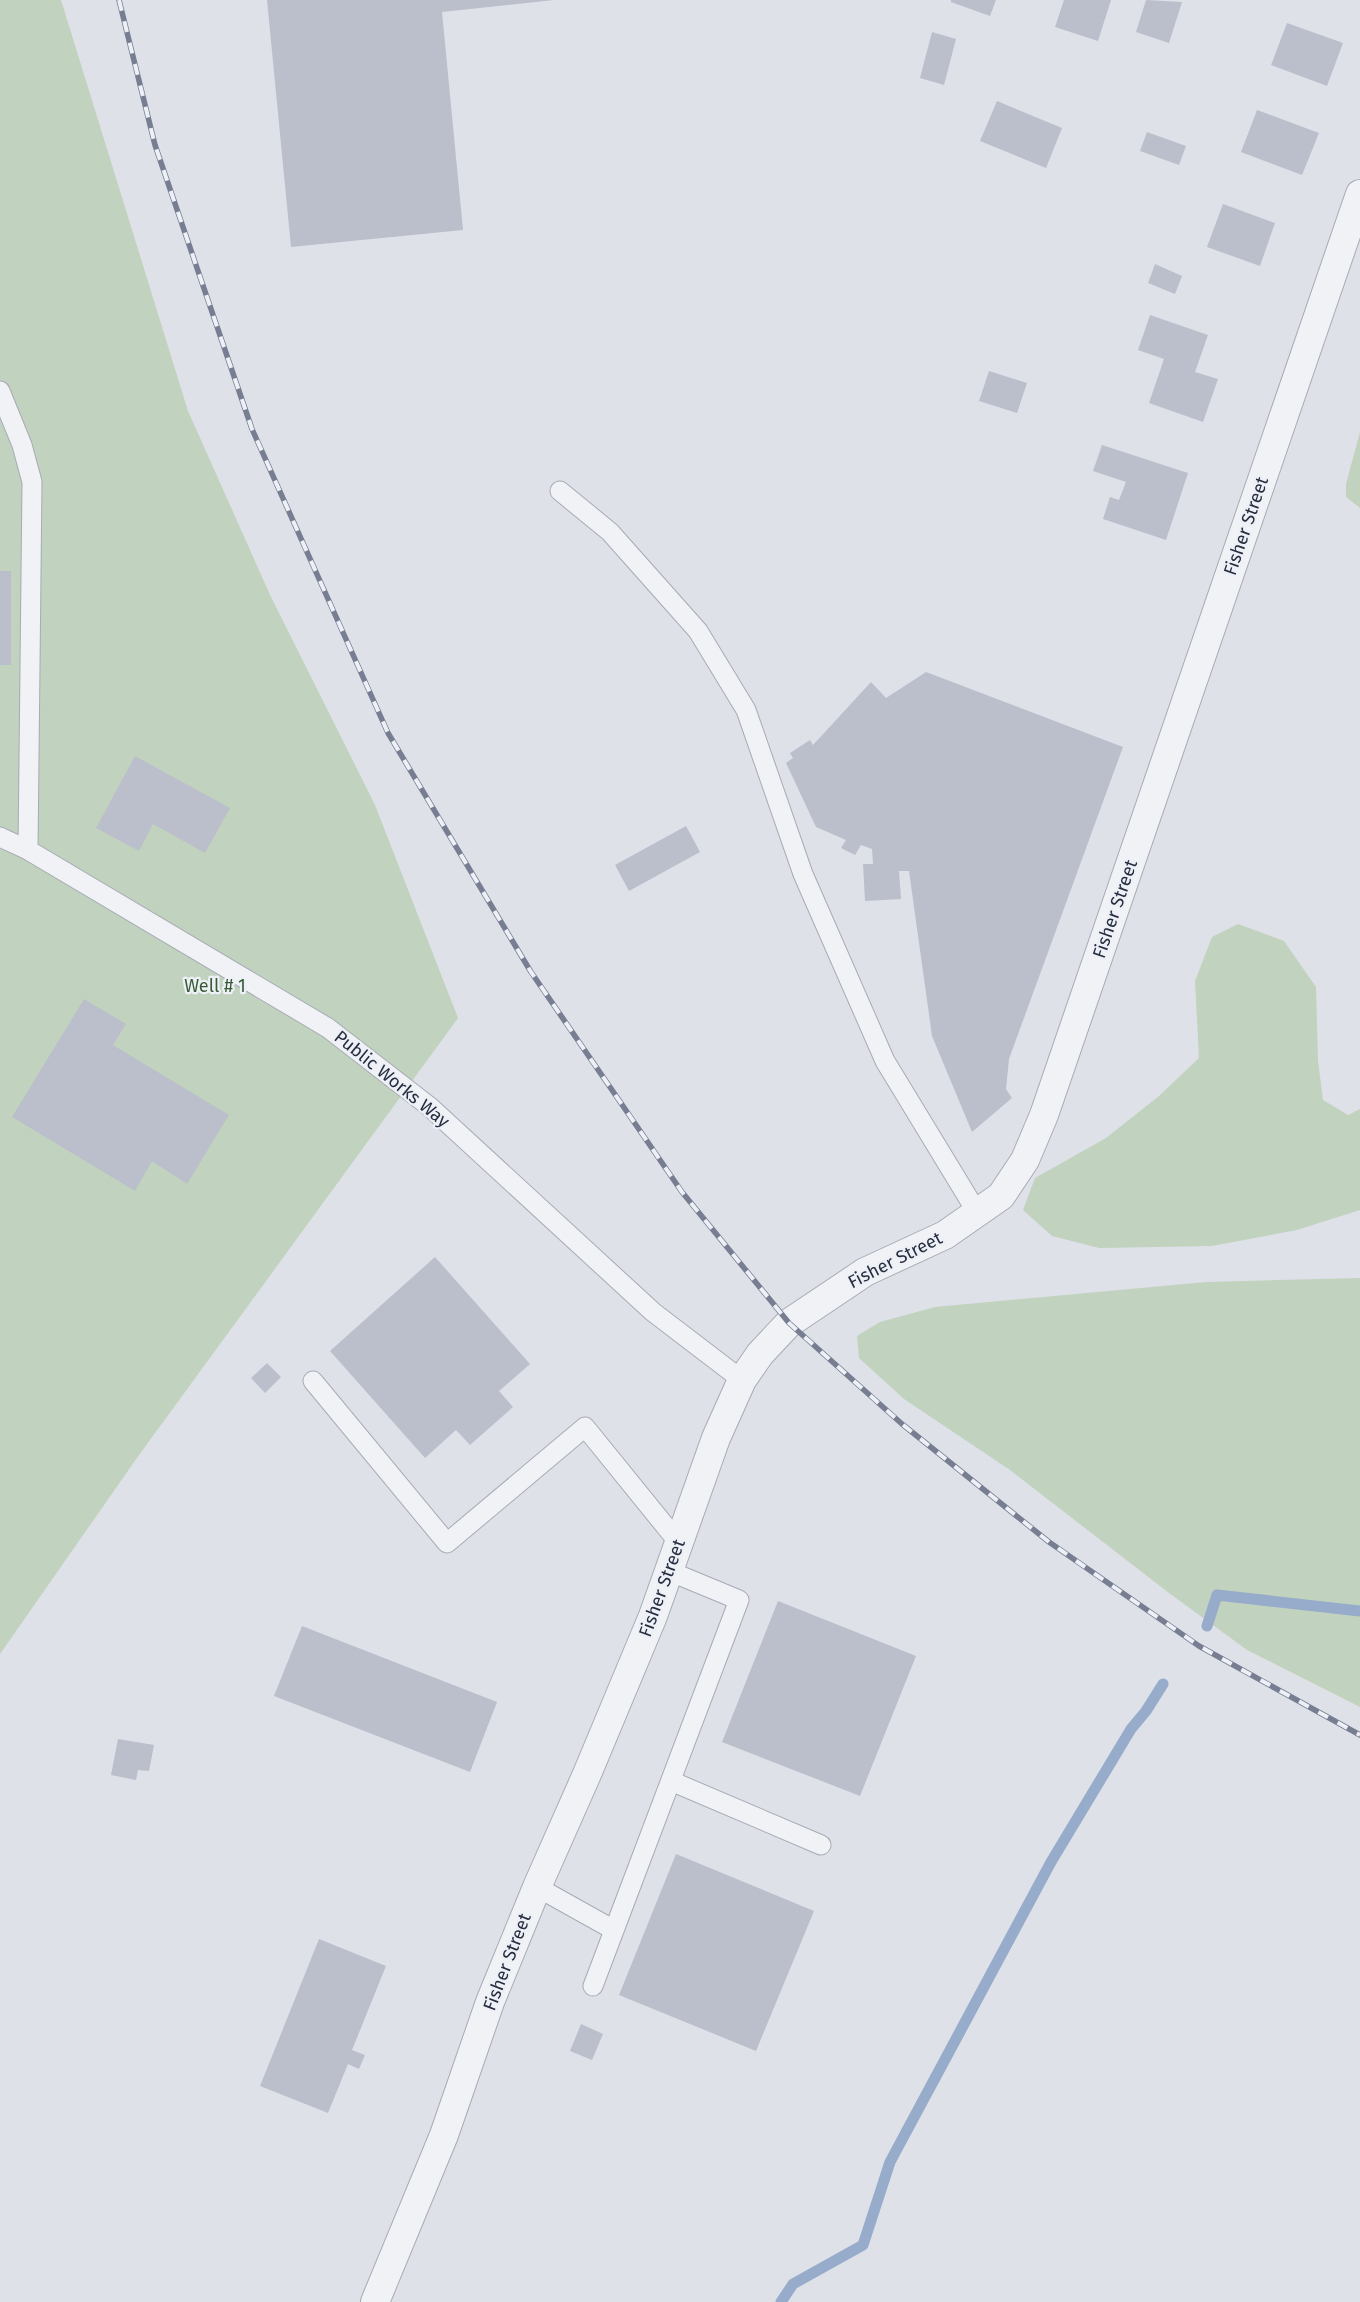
<svg xmlns="http://www.w3.org/2000/svg" width="1360" height="2302" font-family="'Fira Sans',sans-serif">
<style>
.green{fill:#c1d2be}
.lines{fill:none;stroke-linecap:round;stroke-linejoin:round}
.stream{stroke:#97abca;stroke-width:11}
.building{fill:#bbbfcb}
.service-casing{stroke:#a7abb5;stroke-width:21}
.minor-casing{stroke:#a7abb5;stroke-width:30}
.service{stroke:#f0f2f6;stroke-width:19}
.minor{stroke:#f0f2f6;stroke-width:28}
.rail-casing{stroke:#777e92;stroke-width:5.5}
.rail{stroke:#edf0f6;stroke-width:4;stroke-dasharray:11;stroke-linecap:butt}
.labels{text-anchor:middle;dominant-baseline:central;stroke-width:4.5;stroke-linejoin:round;paint-order:stroke}
.street-label{font-size:18px;fill:#262d3f;stroke:#edf0f6}
.park-label{font-size:18px;fill:#375c33;stroke:#edf0f6}
</style>
<rect width="100%" height="100%" fill="#dee1e8"/>
<!-- green -->
<path class="green" d="M0 0H61L188 411 271 597 375 805 458 1018 139 1455 0 1654Z
M1360 432V508L1346 497V484Z
M1238 924 1284 941 1316 987 1318 1061 1323 1100 1348 1115 1360 1109V1210L1297 1230 1212 1246 1099 1248 1052 1236 1023 1210 1035 1178 1106 1138 1159 1096 1199 1058 1195 981 1212 937Z
M1360 1278V1707L1247 1650 1169 1593 1010 1470 904 1399 859 1358 857 1336 880 1322 935 1307 1206 1282Z"/>
<g class="lines">
<!-- stream -->
<path class="stream" d="M1207 1626 1217 1595 1360 1611
M781 2302 793 2284 863 2245 890 2162 1051 1862 1131 1729 1146 1711 1163 1684"/>
</g>
<!-- building -->
<path class="building" d="M267 0H554L442 12 463 230 291 247Z
M951 0H996L990 16 951 2Z
M1064 0H1111L1098 41 1055 27Z
M1146 0 1182 2 1169 43 1136 32Z
M1287 23 1343 43 1327 86 1271 65Z
M932 32 956 39 944 85 920 78Z
M997 101 1062 128 1046 168 980 141Z
M1257 110 1319 133 1302 175 1241 152Z
M1147 132 1186 146 1179 165 1140 151Z
M1223 204 1275 223 1260 266 1207 247Z
M1155 264 1182 276 1175 294 1148 283Z
M1150 315 1208 335 1195 372 1218 379 1203 422 1149 403 1164 359 1138 350Z
M989 371 1027 383 1017 413 979 401Z
M1102 445 1188 473 1166 540 1103 519 1110 497 1119 500 1126 482 1093 471Z
M0 571H11V665H0Z
M926 672 1123 747 1009 1059 1006 1089 1012 1098 972 1132 932 1036 909 871H899L901 899 865 901 863 864H873L872 849 861 845 855 855 841 848 846 840 816 827 786 763 793 758 790 753 810 740 813 745 871 682 886 698Z
M135 756 230 808 205 853 153 824 139 851 96 828Z
M686 826 700 852 629 891 615 865Z
M84 999 126 1024 113 1045 229 1115 187 1184 152 1161 135 1191 12 1117Z
M435 1257 530 1364 499 1391 513 1407 470 1445 456 1430 425 1458 330 1351Z
M267 1363 281 1377 265 1393 251 1378Z
M778 1601 916 1656 860 1796 722 1742Z
M302 1626 497 1702 470 1772 274 1696Z
M118 1739 154 1745 149 1771 138 1770 136 1780 111 1775Z
M676 1854 814 1911 756 2051 619 1995Z
M319 1939 386 1966 352 2050 365 2055 359 2069 348 2064 328 2113 260 2086Z
M581 2024 603 2034 592 2060 570 2051Z"/>
<g class="lines">
<defs>
<path id="service" d="M0 391 22 445 32 482 28 850
M560 491 610 532 698 631 746 710 803 874 885 1061 978 1214
M0 837 28 850 328 1028 430 1107 653 1312 742 1380
M313 1381 447 1543 585 1427 679 1543
M671 1781 821 1845
M537 1887 614 1930
M593 1986 739 1600 669 1571"/>
<path id="minor" d="M375 2302 444 2135 490 2002 537 1887 587 1774 653 1616 716 1438 742 1380 760 1354 789 1323 865 1272 945 1235 1001 1196 1025 1160 1044 1115 1360 194"/>
</defs>
<!-- service casing -->
<use href="#service" class="service-casing"/>
<!-- minor casing -->
<use href="#minor" class="minor-casing"/>
<!-- service -->
<use href="#service" class="service"/>
<!-- minor -->
<use href="#minor" class="minor"/>
<defs>
<path id="rail" d="M119 0 155 145 252 429 388 733 531 972 682 1192 789 1323 902 1424 1049 1542 1199 1646 1360 1735"/>
</defs>
<!-- rail casing -->
<use href="#rail" class="rail-casing"/>
<!-- rail -->
<use href="#rail" class="rail"/>
</g>
<g class="labels">
<!-- street labels -->
<g class="street-label">
<text transform="translate(1246 526) rotate(-71)">Fisher Street</text>
<text transform="translate(1115 909) rotate(-71)">Fisher Street</text>
<text transform="translate(392 1079) rotate(39)">Public Works Way</text>
<text transform="translate(895 1260) rotate(-27)">Fisher Street</text>
<text transform="translate(662 1588) rotate(-70)">Fisher Street</text>
<text transform="translate(507 1962) rotate(-69)">Fisher Street</text>
</g>
<!-- park labels -->
<g class="park-label">
<text x="215" y="986">Well # 1</text>
</g>
</g>
</svg>
